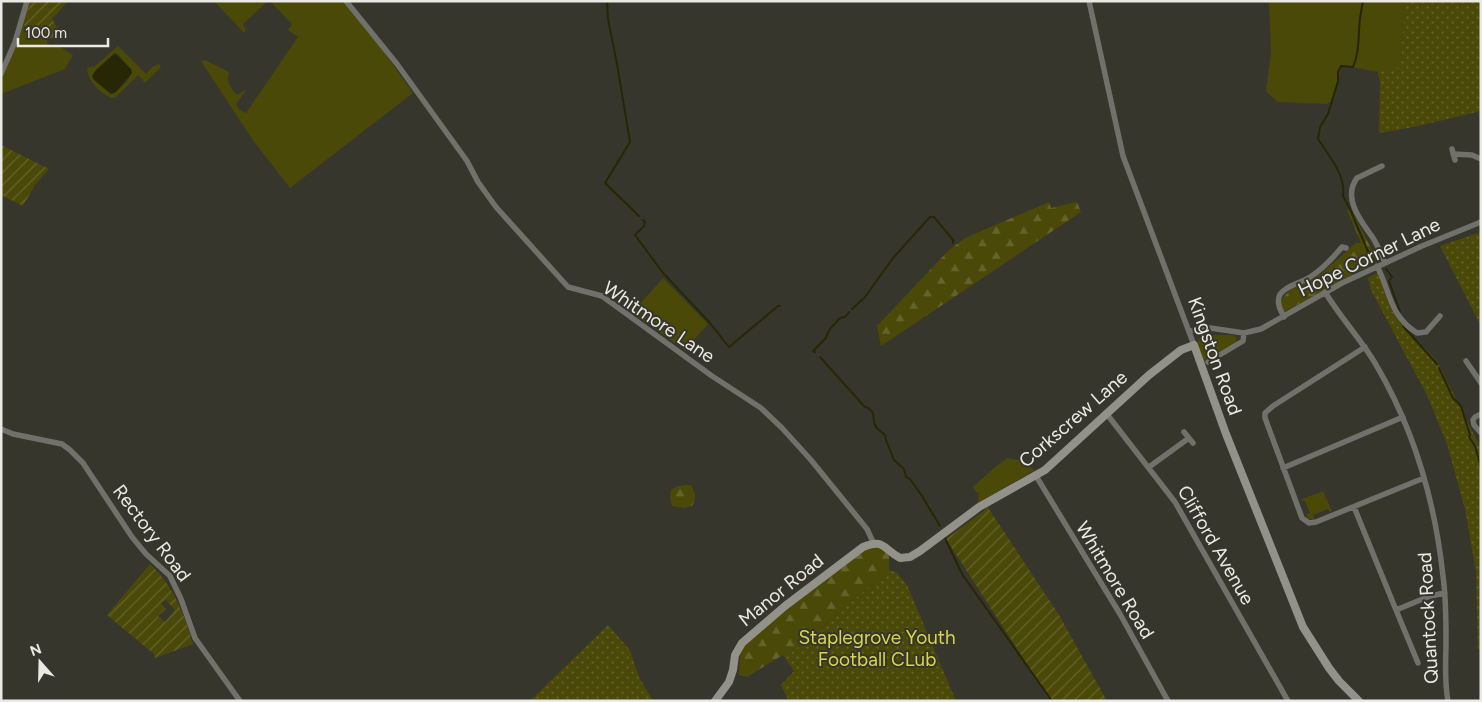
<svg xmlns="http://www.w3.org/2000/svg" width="1482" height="702" font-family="Figtree,sans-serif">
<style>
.grass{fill:#4b4908;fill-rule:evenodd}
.forest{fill:url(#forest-firs)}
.park{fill:url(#park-dots)}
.garden{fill:url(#garden-furrows);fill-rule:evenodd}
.water{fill:#282705}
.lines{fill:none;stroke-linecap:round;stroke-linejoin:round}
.stream{stroke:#282705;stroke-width:2}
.street{stroke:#71716c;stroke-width:5.5}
.secondary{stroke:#92928a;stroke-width:8}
.labels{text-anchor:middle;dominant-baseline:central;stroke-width:4;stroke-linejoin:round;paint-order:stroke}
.street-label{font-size:19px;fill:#eaeae4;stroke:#36362d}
.park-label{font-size:19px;fill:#dad648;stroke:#36362d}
</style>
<defs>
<pattern id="forest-firs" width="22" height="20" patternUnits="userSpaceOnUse" patternTransform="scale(1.25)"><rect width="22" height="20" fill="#4b4908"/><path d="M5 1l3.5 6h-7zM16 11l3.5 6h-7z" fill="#65632c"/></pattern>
<pattern id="park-dots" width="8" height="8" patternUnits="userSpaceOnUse" patternTransform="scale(1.25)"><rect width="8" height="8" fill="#4b4908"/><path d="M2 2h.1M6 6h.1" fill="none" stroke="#65632c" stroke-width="1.8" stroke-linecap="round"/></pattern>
<pattern id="garden-furrows" width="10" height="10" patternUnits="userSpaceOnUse" patternTransform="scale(1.25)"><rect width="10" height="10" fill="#4b4908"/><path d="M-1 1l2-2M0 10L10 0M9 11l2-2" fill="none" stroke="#65632c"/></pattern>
</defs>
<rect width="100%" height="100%" fill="#36362d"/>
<!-- grass -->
<path class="grass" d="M214 1H268L243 24 246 30 244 33Z
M270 1H343L381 48 413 93 290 188 252 139 201 61 205 60 229 72C226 81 231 89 237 95L247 89 236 104 240 110 246 113 298 37 288 30 292 24Z
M1269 1H1404L1401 68 1378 72 1342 65 1332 100 1328 104 1278 102 1266 91 1271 52Z
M23 24 52 47 56 44 73 55 65 69 1 94V81L18 41Z
M118 46 146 74 152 67 159 64 161 67 145 83 138 75 116 97 111 98C98 91 89 83 87 68L95 66ZM114 54H118L132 71C131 79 119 90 112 94L93 73Z
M663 278 708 324 685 350 632 313Z
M1201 335H1232L1236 337 1237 343 1203 362 1197 344Z
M1007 458 1019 460 1035 470 978 503 979 493 976 492 973 487 994 468Z
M1323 491 1332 511 1330 512 1328 509 1313 515 1314 519H1309L1306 515 1310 513 1305 501 1300 500Z"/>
<!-- forest -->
<path class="forest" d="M1049 202 1051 208 1077 202 1081 212 881 346 877 326 948 251 965 238Z
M1351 209 1377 260 1373 263 1284 312 1281 305V300L1289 291 1321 274 1356 243H1361L1347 210Z
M686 485H691C695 492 697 498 692 506L684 508 672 506 670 498 671 490 678 486Z
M875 545 882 549 889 555V570L785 658 783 655 747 677 739 675 740 654 743 647 764 627 860 554 869 547Z"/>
<!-- park -->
<path class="park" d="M1404 1H1481V111L1414 127 1379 133 1380 82 1378 72 1401 67Z
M1481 232V326L1440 246Z
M1378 272C1383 286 1387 303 1395 316 1407 334 1426 346 1438 363L1481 449V650L1478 649 1476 572 1465 509 1447 444 1427 395 1371 290 1368 278Z
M889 570 896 572 907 585 956 701H789L781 685 794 671 785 658Z
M608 625 630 650 639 677 653 701H530Z"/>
<!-- garden -->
<path class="garden" d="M29 1H68L52 19 60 32V39L46 38 47 43 23 24Z
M1 145 49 169 35 185 23 206 1 195Z
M987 506 1059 615 1107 701H1051L946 539 984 511Z
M150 564C174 587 184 613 193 644L155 658 154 654 107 615ZM166 600 175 610 165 622 158 616 166 609 161 603Z"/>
<!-- water -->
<path class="water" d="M115 53 131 69 132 73 116 92 111 94 94 80 92 76 96 70Z"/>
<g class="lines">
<!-- stream -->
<path class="stream" d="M607 1 608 19 617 64 630 142 605 183 639 216
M1363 1C1362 7 1361 12 1360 18 1358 35 1360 51 1353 67L1341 66 1338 72V81L1328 114 1320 127 1318 139C1329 156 1346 175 1343 196L1350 209 1369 254 1374 260
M643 220 645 222 644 226 635 235 663 273 709 322 729 347 778 306H780
M1386 269 1392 277 1389 281 1400 312
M852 309 865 297 893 258 930 217H934L953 240V243
M1403 326 1437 364
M815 352 813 351 825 339 830 329 840 318 845 317 849 312
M820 357 864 406C879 413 870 416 876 427 878 430 883 433 885 435L886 440 894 460 904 469 906 477 910 479 922 496 940 526
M1439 368 1453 398 1461 406 1470 435 1469 437 1475 446 1481 467
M944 536 962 574 1052 701"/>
<!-- street -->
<path class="street" d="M346 1 397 64 467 161 478 182 496 207 568 287 602 296 712 376 761 408 782 428 811 460 867 529 873 542
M1089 1 1123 156 1194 345
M1 74 15 42 27 1
M1452 149 1455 160
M1453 154 1472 155 1481 159
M1382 166 1357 178C1342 198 1361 221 1373 238 1378 246 1381 254 1385 263
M1377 266C1391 293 1389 315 1417 333L1426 332 1440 316
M1325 292C1340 317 1360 338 1375 363 1413 427 1435 502 1443 576 1446 597 1446 619 1446 640 1446 660 1444 681 1448 701
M1284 317C1267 288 1292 288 1310 277 1323 269 1332 259 1342 247L1346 248
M1189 332 1200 328H1210L1244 333 1261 329 1342 283 1422 246 1481 222
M1365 347 1273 406 1265 413V418L1302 518 1309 523 1316 522 1424 478
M1466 361 1481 383
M1208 362 1243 341 1244 333
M1106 413 1175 502 1288 701
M1481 414 1475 417 1473 420 1474 425 1481 433
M1 429 13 434 62 444 70 450 83 463 132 537 146 554 170 576 181 599 195 638 240 701
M1184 432 1193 443
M1149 467 1189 438
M1283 468 1403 417
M1036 476 1120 614 1168 701
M1354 507 1396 610 1430 596 1445 593
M1396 610 1418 663"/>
<!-- secondary -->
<path class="secondary" d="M715 701 729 682 733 670 735 655 742 643 785 606 863 547C884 538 883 549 900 558L910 557 920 551 979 507 1045 470 1149 375 1181 350 1194 345 1226 434 1303 627 1329 668 1339 681 1359 701"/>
</g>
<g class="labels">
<!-- street labels -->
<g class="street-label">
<text transform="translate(1369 257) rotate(-26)">Hope Corner Lane</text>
<text transform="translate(659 322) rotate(34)">Whitmore Lane</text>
<text transform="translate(1215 356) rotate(70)">Kingston Road</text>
<text transform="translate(1073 419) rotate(-41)">Corkscrew Lane</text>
<text transform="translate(152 533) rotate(53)">Rectory Road</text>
<text transform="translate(1216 545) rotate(60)">Clifford Avenue</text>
<text transform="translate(1115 580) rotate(59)">Whitmore Road</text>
<text transform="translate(781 590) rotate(-39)">Manor Road</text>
<text transform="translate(1428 618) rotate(-93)">Quantock Road</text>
</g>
<!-- park labels -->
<g class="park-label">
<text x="877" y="637">Staplegrove Youth<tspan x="877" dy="22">Football CLub</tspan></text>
</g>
</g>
<!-- border -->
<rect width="1482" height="702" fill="none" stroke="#eaeae4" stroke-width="5"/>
<!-- north arrow -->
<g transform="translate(40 662) rotate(340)" stroke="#36362d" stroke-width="4" paint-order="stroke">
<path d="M0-4L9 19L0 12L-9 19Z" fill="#eaeae4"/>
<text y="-8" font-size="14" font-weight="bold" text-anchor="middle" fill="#eaeae4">N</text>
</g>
<!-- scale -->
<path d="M18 38v8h90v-8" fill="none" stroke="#eaeae4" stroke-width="2.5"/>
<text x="25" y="38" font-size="15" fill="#eaeae4" stroke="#36362d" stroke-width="4" paint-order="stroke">100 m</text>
</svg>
